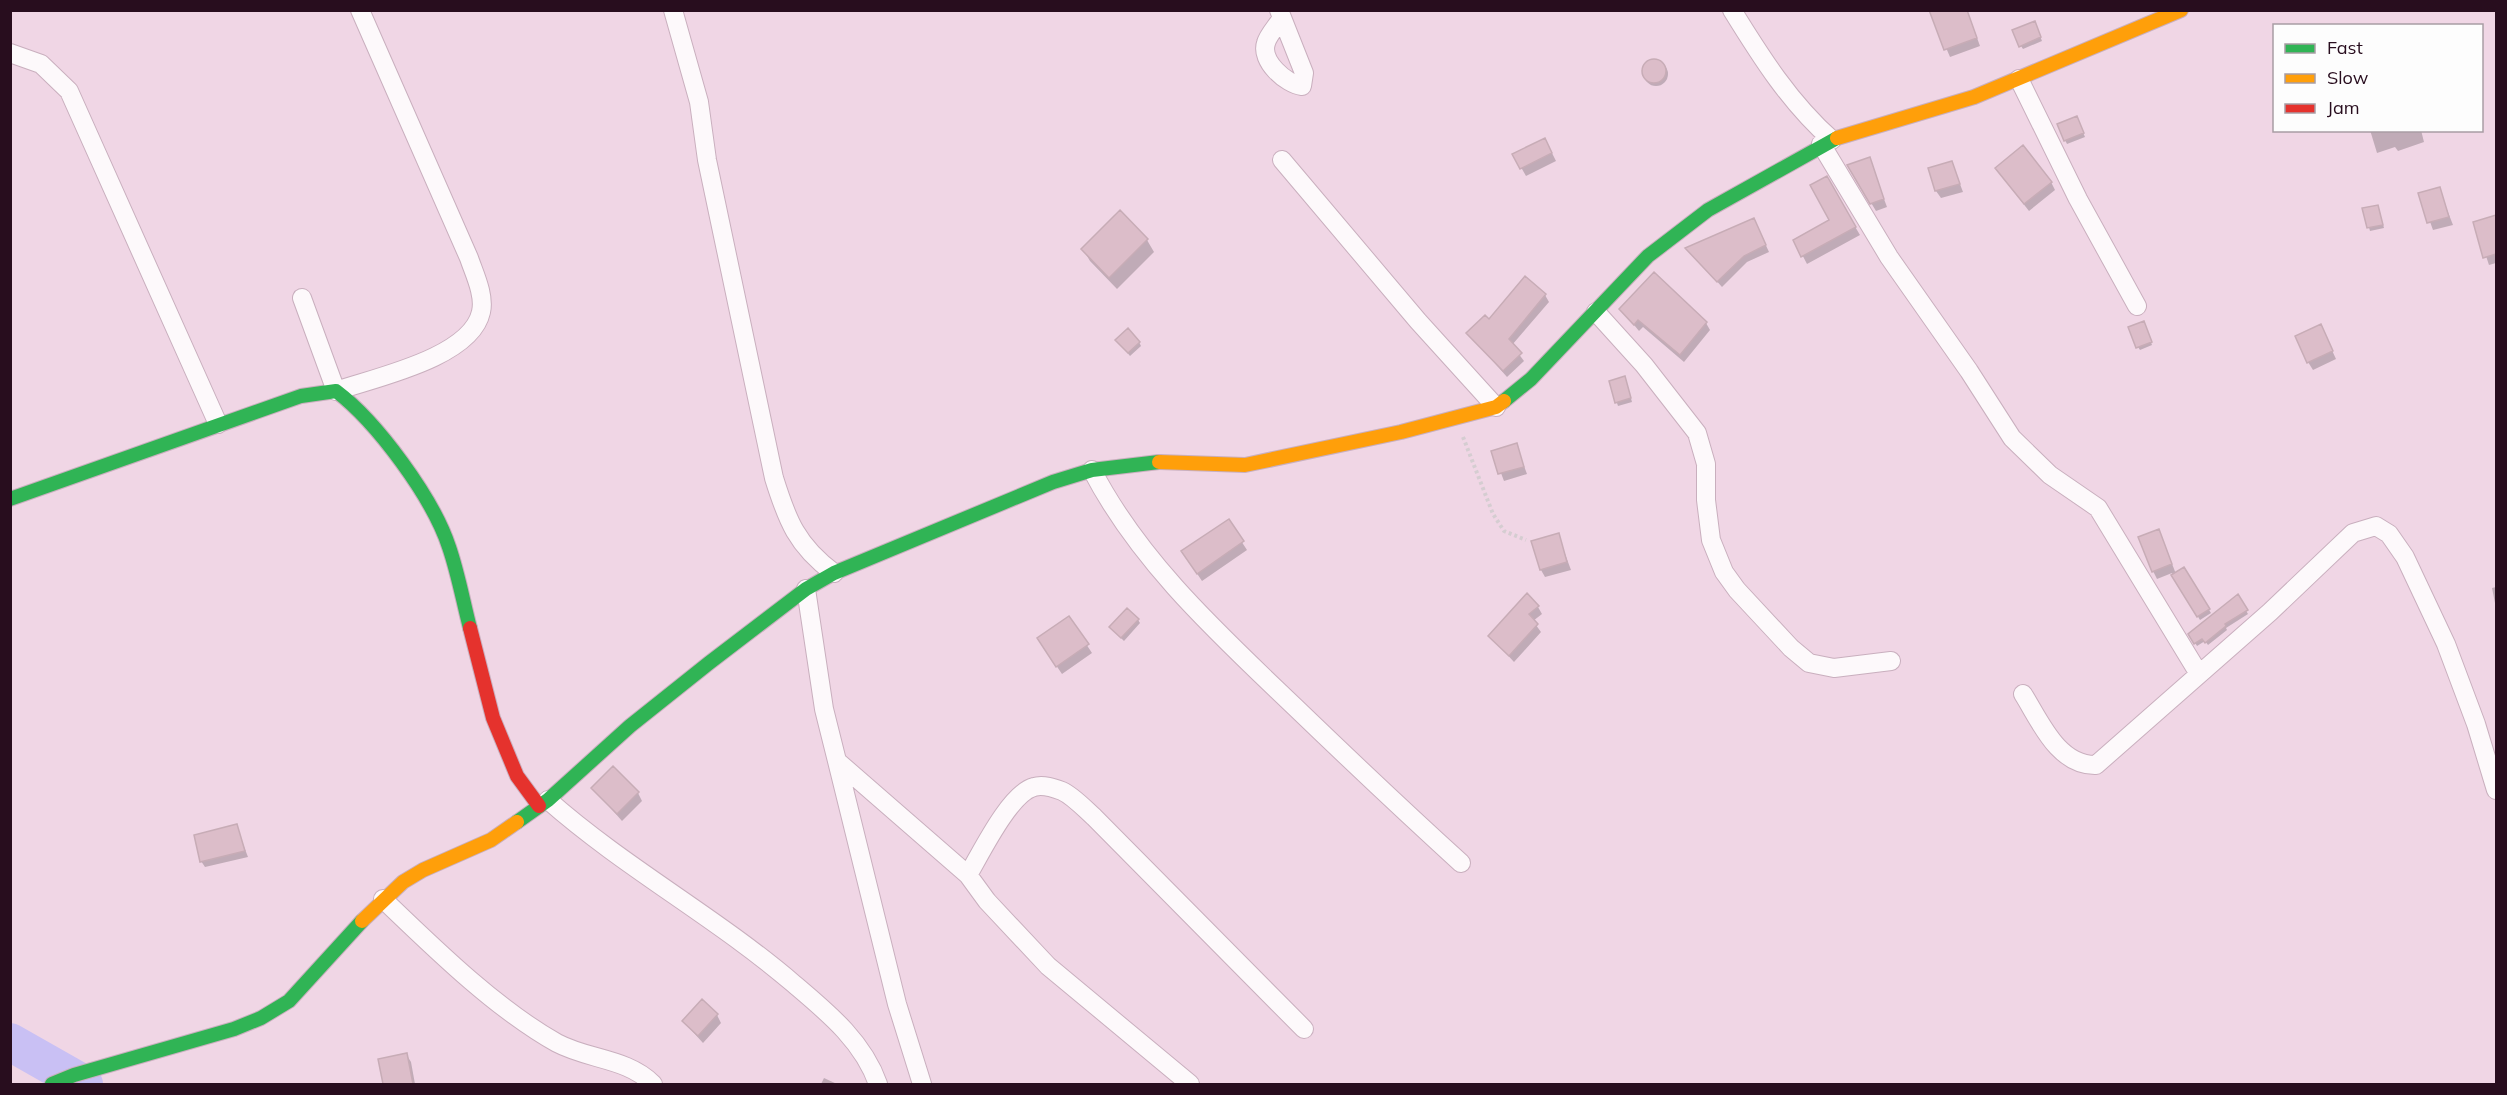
<svg xmlns="http://www.w3.org/2000/svg" width="2507" height="1095" font-family="Mulish,sans-serif">
<style>
.shadow{fill:#0003}
.lines{fill:none;stroke-linecap:round;stroke-linejoin:round}
.river{stroke:#c9c0f4;stroke-width:38}
.building{fill:#dcbdc9;stroke:#c7acb6;stroke-width:1.5}
.street-casing{stroke:#c9afbe;stroke-width:20}
.fast-casing{stroke:#c9afbe;stroke-width:16}
.slow-casing{stroke:#c9afbe;stroke-width:16}
.jam-casing{stroke:#c9afbe;stroke-width:16}
.path{stroke:#d5cdd1;stroke-width:4;stroke-dasharray:3 3;stroke-linecap:butt}
.street{stroke:#fdf9fb;stroke-width:18}
.fast{stroke:#30b455;stroke-width:14}
.slow{stroke:#ff9f0a;stroke-width:14}
.jam{stroke:#e5322d;stroke-width:14}
</style>
<rect width="100%" height="100%" fill="#f0d6e5"/>
<!-- shadow -->
<path class="shadow" d="M1930 10H1967L1980 46 1950 57Z
M2036 26 2042 41 2023 49 2021 46Z
M1644 74a12 12 0 1 1 24 0a12 12 0 1 1-24 0Z
M2078 121 2085 137 2067 144 2065 140Z
M2370 130H2421L2424 142 2398 151 2395 147 2377 153Z
M1549 147 1556 161 1526 176 1514 155Z
M1869 159 1887 207 1876 211 1849 166Z
M1952 163 1963 192 1941 198 1936 191Z
M1996 169 2051 182 2055 190 2029 211Z
M1826 178 1860 235 1807 264 1795 241 1831 221Z
M2439 189 2453 225 2433 230 2420 194Z
M2364 210H2379L2384 228 2370 231Z
M1120 212 1147 240 1154 252 1117 289 1090 261 1083 249Z
M2496 217V263L2489 265 2475 223Z
M1757 226 1769 252 1747 262 1722 287 1688 249Z
M1545 295 1549 302 1512 345 1524 361 1507 377 1468 333Z
M1621 309 1706 323 1710 330 1684 362 1643 327 1639 331Z
M2145 326 2152 345 2140 350 2138 347Z
M2324 333 2336 359 2313 370 2308 362Z
M1139 342 1141 346 1130 356 1119 343Z
M1626 381 1632 402 1618 406 1610 382Z
M1516 445 1527 474 1504 481 1493 452Z
M1228 521 1247 550 1202 581 1188 560Z
M1558 535 1571 570 1545 577 1541 570Z
M2162 538 2176 574 2184 569 2211 613 2200 620 2172 573 2157 579 2153 571Z
M2496 587V608L2492 588Z
M2237 596 2248 614 2226 628 2227 630 2208 645 2205 641 2197 646 2190 634Z
M1538 607 1542 614 1533 621 1541 632 1514 662 1490 636Z
M1069 618 1092 653 1062 674 1043 646Z
M1138 620 1140 623 1124 641 1111 628Z
M593 788 638 793 642 801 622 821Z
M236 826 248 857 205 867 201 861Z
M717 1015 721 1023 703 1043 683 1021Z
M406 1054 411 1062 415 1084H384L379 1060Z
M824 1078 837 1084H821Z"/>
<g class="lines">
<!-- river -->
<path class="river" d="M10 1042 84 1084"/>
</g>
<!-- building -->
<path class="building" d="M1929 10H1967L1977 38 1944 50Z
M2035 21 2041 37 2019 47 2012 30Z
M1642 71a12 12 0 1 1 24 0a12 12 0 1 1-24 0Z
M2077 116 2084 133 2064 141 2057 124Z
M1545 138 1552 153 1520 169 1512 154Z
M2023 145 2052 182 2024 204 1995 168Z
M1870 157 1884 199 1870 204 1847 165Z
M1952 161 1960 184 1935 191 1928 168Z
M1827 176 1856 227 1801 257 1793 240 1829 220 1810 185Z
M2440 187 2449 217 2427 223 2418 193Z
M2378 205 2383 225 2367 228 2362 208Z
M1120 210 1148 239 1109 278 1081 249Z
M2496 215V254L2483 258 2473 222Z
M1754 218 1766 245 1744 256 1717 282 1685 248Z
M1654 272 1707 322 1680 355 1638 320 1634 325 1619 309Z
M1525 276 1546 294 1509 339 1522 353 1503 371 1466 333 1485 315 1489 319Z
M2144 321 2152 342 2136 348 2128 327Z
M2321 324 2333 351 2307 363 2295 336Z
M1128 328 1140 342 1128 353 1115 340Z
M1625 376 1631 398 1615 403 1609 381Z
M1517 443 1524 467 1498 474 1491 451Z
M1229 519 1244 541 1197 574 1181 551Z
M2159 529 2172 564 2152 572 2138 537Z
M1559 533 1567 562 1540 570 1531 541Z
M2184 567 2210 609 2197 617 2171 575Z
M1527 593 1539 606 1529 614 1538 624 1509 656 1488 636Z
M2238 594 2248 610 2225 624 2226 626 2205 643 2202 639 2194 644 2188 634Z
M1127 608 1139 619 1121 638 1109 627Z
M1069 616 1089 644 1056 667 1037 638Z
M613 766 639 792 617 814 591 788Z
M237 824 245 851 200 862 194 835Z
M702 999 718 1014 698 1036 682 1021Z
M407 1053 413 1084H383L378 1059Z"/>
<g class="lines">
<defs>
<path id="street" d="M673 10 699 102 707 160 774 478C787 520 797 546 834 573
M1279 10 1304 73 1302 86C1286 84 1260 61 1266 43 1268 35 1277 26 1281 19
M1732 10C1761 57 1790 103 1832 140
M10 53 41 64 69 91 218 424
M2019 79 2078 199 2137 306
M1821 144 1889 257 1969 371 2012 438 2050 475 2098 508 2199 674
M1282 160 1418 321 1496 407
M302 298 336 391C373 378 471 358 481 312 485 295 474 273 469 258L360 10
M1596 312 1644 365 1697 433 1706 464V500L1711 540 1724 572 1737 590 1791 648 1809 663 1834 668 1891 661
M1092 470C1140 563 1221 636 1295 707 1350 760 1405 812 1461 863
M806 589 824 709 837 761 968 875 987 901 1048 966 1190 1084
M2023 694C2040 721 2058 766 2096 765L2270 612 2353 533 2376 526 2389 534 2405 557 2446 644 2476 724 2496 790
M837 761 897 1004 922 1084
M548 800C625 868 716 917 794 984 827 1012 863 1041 878 1084
M968 875C981 853 1010 793 1034 787 1043 784 1054 788 1062 791 1073 796 1084 808 1094 817L1304 1029
M383 899C434 948 496 1009 557 1043 589 1060 627 1058 653 1084"/>
<path id="fast" d="M1504 401 1531 379 1648 256 1708 210 1837 138
M10 499 301 396 336 391C377 422 433 498 449 547 458 573 463 601 470 628
M517 822 548 800 630 726 709 663 806 589 834 573 1053 482 1092 470 1159 462
M52 1084 74 1075 234 1029 261 1018 289 1001 362 921"/>
<path id="slow" d="M1837 138 1974 97 2181 10
M1159 462 1245 465 1401 432 1496 407 1504 401
M362 921 403 882 423 870 491 840 517 822"/>
<path id="jam" d="M470 628 493 718 517 776 539 806"/>
</defs>
<!-- street casing -->
<use href="#street" class="street-casing"/>
<!-- fast casing -->
<use href="#fast" class="fast-casing"/>
<!-- slow casing -->
<use href="#slow" class="slow-casing"/>
<!-- jam casing -->
<use href="#jam" class="jam-casing"/>
<!-- path -->
<path class="path" d="M1463 437 1493 514 1504 531 1526 540"/>
<!-- street -->
<use href="#street" class="street"/>
<!-- fast -->
<use href="#fast" class="fast"/>
<!-- slow -->
<use href="#slow" class="slow"/>
<!-- jam -->
<use href="#jam" class="jam"/>
</g>
<!-- border -->
<rect width="2507" height="1095" fill="none" stroke="#280d1e" stroke-width="24"/>
<!-- legend -->
<rect x="2273" y="24" width="210" height="108" fill="#fdfdfd" stroke="#a89da4" stroke-width="1.5"/>
<rect x="2285" y="44" width="30" height="9" fill="#30b455" stroke="#a89da4" stroke-width="1.5"/>
<text x="2327" y="54" font-size="18" fill="#280d1e">Fast</text>
<rect x="2285" y="74" width="30" height="9" fill="#ff9f0a" stroke="#a89da4" stroke-width="1.5"/>
<text x="2327" y="84" font-size="18" fill="#280d1e">Slow</text>
<rect x="2285" y="104" width="30" height="9" fill="#e5322d" stroke="#a89da4" stroke-width="1.5"/>
<text x="2327" y="114" font-size="18" fill="#280d1e">Jam</text>
</svg>
